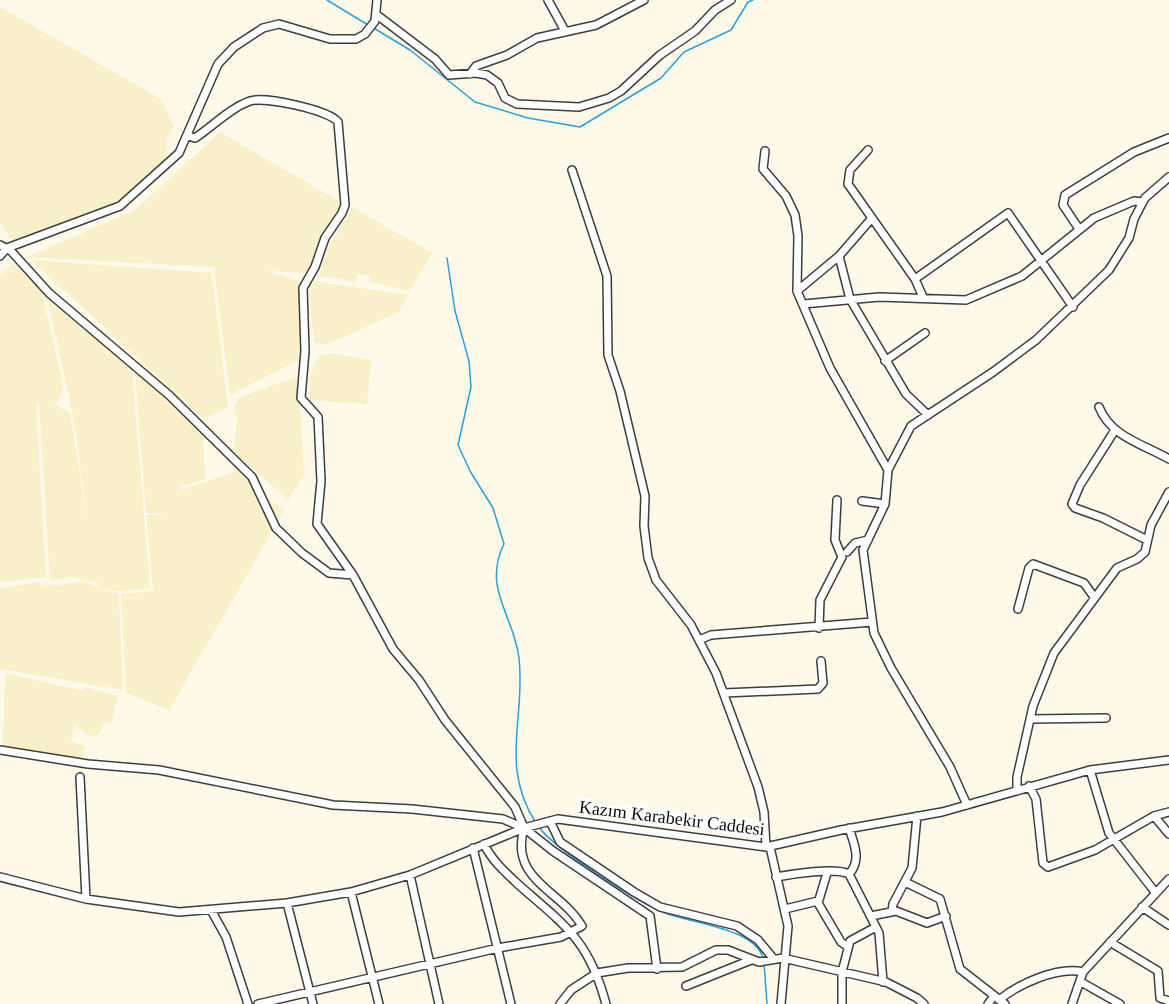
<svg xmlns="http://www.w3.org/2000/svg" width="1169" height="1004" font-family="'Times New Roman',serif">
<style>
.farmland{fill:#f7f0c8}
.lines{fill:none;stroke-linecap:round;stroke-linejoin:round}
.stream{stroke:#2aa0d8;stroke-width:1.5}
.minor-casing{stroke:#3e3e3e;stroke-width:10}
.minor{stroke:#fff;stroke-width:7}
.labels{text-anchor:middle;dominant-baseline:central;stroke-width:6;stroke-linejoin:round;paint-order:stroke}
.street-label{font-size:18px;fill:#0b0b0b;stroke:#fff}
</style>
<rect width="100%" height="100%" fill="#fff9ea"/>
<!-- farmland -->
<path class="farmland" d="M0 7 161 99 174 126 167 139 168 160 120 204 13 241 0 223Z
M220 132 344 204 326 230 308 273 268 271 301 282 303 358 230 395 214 267 27 257 135 210Z
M352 207 432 253 409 291 371 282 370 276 357 274 356 282 320 276 323 257Z
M31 260 212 273 228 407 204 419Z
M13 263 41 288 64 389 57 402H54L70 414 89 531 74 421 46 292 132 370 150 588 119 591 104 589 119 594 123 690 0 669V588L35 583 52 586 83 581 98 587 97 582 69 577 50 581 39 403 36 404 46 577 0 582V275Z
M314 281 408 295 399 312 326 345 314 342 309 294Z
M334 353 371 360 367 404 310 400 309 380 315 362 320 356Z
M135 371 203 430 205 479 182 486 181 490 243 469 270 501 285 509 169 710 126 693 121 594 153 591 146 515H168L146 513Z
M298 376 304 474 288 500 234 452 237 420 233 410 238 398Z
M5 673 84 691 85 687 118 696 111 724 104 722 99 734 90 737 75 725 71 742 85 746 82 759 3 746Z"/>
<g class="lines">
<!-- stream -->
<path class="stream" d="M327 0 368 25
M372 27 410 50 475 102 528 118 580 127 661 78 684 52 731 30 748 2 753 0
M447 258 455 311 469 361 471 387 458 445 470 471 493 508 504 544C482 589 514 615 519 658 526 717 499 766 536 823
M539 827C553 848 640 904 665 913 690 923 755 928 763 958
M764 963 767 1004"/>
<defs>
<path id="minor" d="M548 0 565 31
M377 15 435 59 449 75 476 73 487 75 498 83 505 98 517 104 579 107 609 98 621 91 660 55 695 31 715 10 731 0
M470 74 476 66 507 55 537 38 596 25 644 0
M188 136 195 138C212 127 230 108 250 101 264 96 329 110 338 122L345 205 342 213 325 238 315 267 303 288 305 351 301 398 318 417 321 481 317 524 353 575 393 649 419 680 445 720 515 807 524 828 553 851 650 916 657 969
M868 150 850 170 848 184 915 279 923 297
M765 151 763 169 786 196 795 215 798 236 797 291 830 368 888 470
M572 170 607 276 608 355 620 391 645 496 644 526 648 558 656 580 691 625 716 673 758 787 764 812 766 847
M1079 229 1063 205 1065 195 1134 152 1169 138
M0 245 11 251 49 293 169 395 252 477 276 528 302 553 329 573 353 575
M0 256 7 248 120 206 179 153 218 64 234 47 263 28 279 24 330 39H356L365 34 375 21 377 0
M839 256 850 299 906 394 928 415
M915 279 1008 213 1073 307
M797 291 839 256 872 218
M804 304 879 297 966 300 1022 276 1094 218 1134 201 1142 202
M885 361 925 333
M1099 407C1111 437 1143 444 1169 459
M1115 430 1080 485 1072 504 1075 508 1103 518 1147 540
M862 501 885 504
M847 552 855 543 868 540
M1018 609 1029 568 1033 564 1084 583 1094 597
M819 628 820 600 842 557 835 540 837 500
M699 640 711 635 872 622
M724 693 818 689 823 683 821 661
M1030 719 1106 718
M0 750 88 764 159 770 333 805 412 809 503 819 524 828C509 880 561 890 582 926L561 937 498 948 258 1004
M1090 770 1109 833 1155 892
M80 777 86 899
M1029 786 1036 799 1043 863 1048 867 1095 850 1154 816 1169 812
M1017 791V777L1033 706 1054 653 1117 568 1137 559 1145 552 1151 525 1169 492
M967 805 950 767 891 668 874 633 863 550 885 504 888 470 911 426 993 372 1036 340 1109 270 1129 238 1134 219 1145 198 1169 177
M1154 816 1169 834
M550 821 560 842 634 892 660 907 737 926 758 940 773 958
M484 844C492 861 506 873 520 886 567 927 589 941 606 1004
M770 847 788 926 781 1004
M473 848 511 1004
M827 873 818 903 841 942 848 947
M849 874C862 860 854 844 849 828
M410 875 439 1004
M0 877 86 899 179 912 287 903 351 892 410 875 524 828 558 819 766 847 841 830 942 812 1090 770 1169 760
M776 877C792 874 836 867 849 874L879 933 883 982
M905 882 940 899 960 969 1005 1004
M351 892 379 1004
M287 903 313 1004
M1142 907 1169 925
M785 909 818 901
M211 910 226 937 248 1004
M892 911 893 904 912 868 917 816
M871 916 896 911 927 923 946 916
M1110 942 1158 971 1160 998 1169 1001
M1081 982 1120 1004
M686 986 751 960
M999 1000C1018 984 1058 966 1083 972
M560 1004 571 990 597 973 628 968 682 967 716 950H728L759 962 783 958 886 982 917 998 924 1004
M842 1004V972L850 941 876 927
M988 1004 994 996
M1072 1004 1083 972 1169 879"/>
</defs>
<!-- minor casing -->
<use href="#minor" class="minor-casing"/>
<!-- minor -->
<use href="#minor" class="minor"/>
</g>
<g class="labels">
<!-- street labels -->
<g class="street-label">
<text transform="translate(672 818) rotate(7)">Kazım Karabekir Caddesi</text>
</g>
</g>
</svg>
